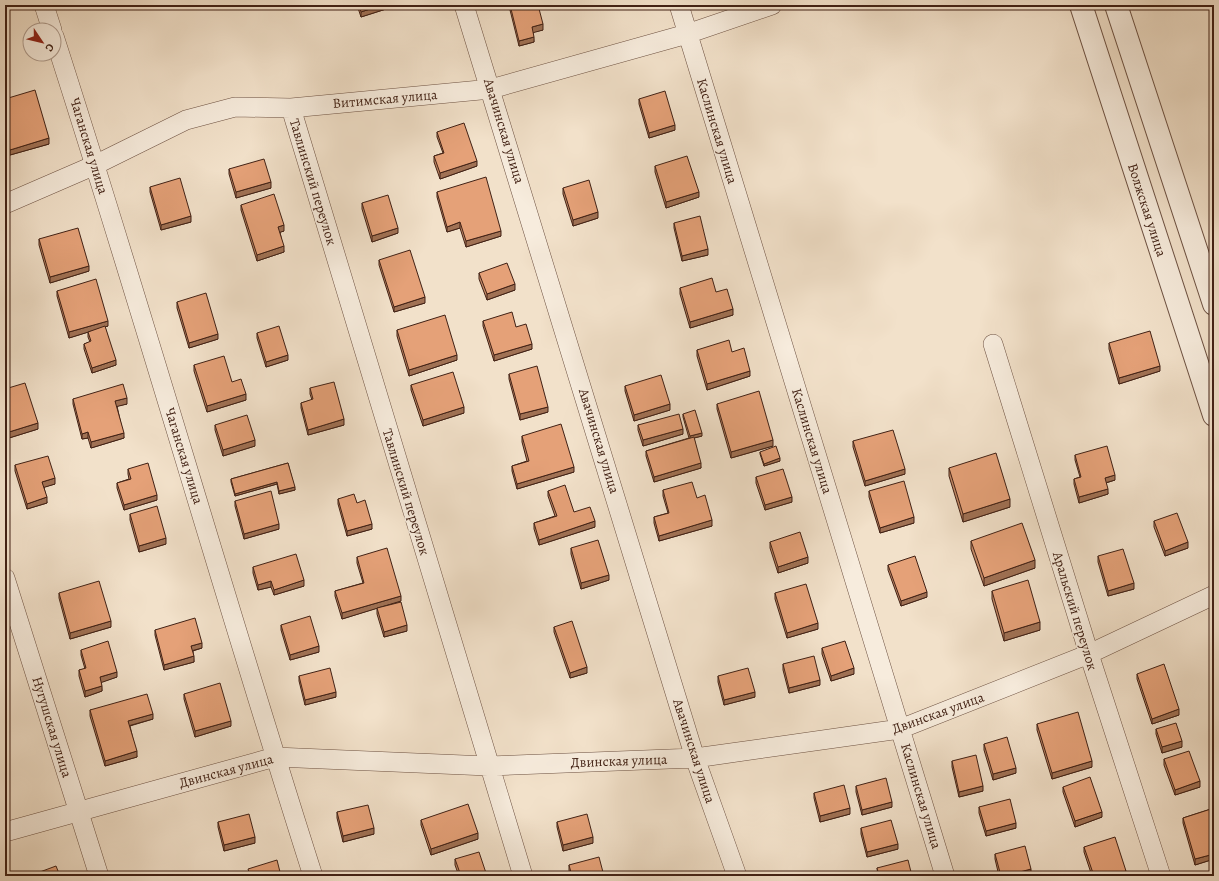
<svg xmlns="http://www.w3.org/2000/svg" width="1219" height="881" font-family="Alegreya,serif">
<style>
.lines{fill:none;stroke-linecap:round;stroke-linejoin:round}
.minor-casing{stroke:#6d5142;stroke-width:20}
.tertiary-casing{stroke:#6d5142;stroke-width:24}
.minor{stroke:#f7ecdd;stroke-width:19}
.tertiary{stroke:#f7ecdd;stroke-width:22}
.wall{fill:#c58a67;stroke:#412115}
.shaded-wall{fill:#a07154;stroke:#412115}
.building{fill:#e5a178;stroke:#412115}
.labels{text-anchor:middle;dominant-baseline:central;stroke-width:3;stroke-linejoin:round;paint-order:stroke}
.street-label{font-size:14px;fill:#412115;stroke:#f7ecdd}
</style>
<rect width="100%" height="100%" fill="#f2e1ca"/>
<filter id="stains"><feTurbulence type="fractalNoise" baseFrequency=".005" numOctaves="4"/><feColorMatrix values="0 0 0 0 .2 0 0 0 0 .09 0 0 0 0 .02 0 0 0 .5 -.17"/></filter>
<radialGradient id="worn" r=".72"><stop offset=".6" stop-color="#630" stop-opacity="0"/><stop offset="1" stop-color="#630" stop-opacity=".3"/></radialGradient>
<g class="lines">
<defs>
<path id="minor" d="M44 5 52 30
M464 5 695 758 737 876
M679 5 945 876
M54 36C144 315 224 597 313 876
M291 108 523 876
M5 204 95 165 186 120 235 107 291 108 491 89 687 34 772 5
M993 344 1089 654 1161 876
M5 578 99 876
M5 832 275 757 488 766 695 758 900 729 1089 654 1214 595"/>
<path id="tertiary" d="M1081 5 1214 415
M1116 5 1214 304"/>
</defs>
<!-- minor casing -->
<use href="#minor" class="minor-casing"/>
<!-- tertiary casing -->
<use href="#tertiary" class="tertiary-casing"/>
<!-- minor -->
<use href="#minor" class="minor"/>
<!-- tertiary -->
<use href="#tertiary" class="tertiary"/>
</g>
<!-- wall -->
<path class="wall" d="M357 5H386V9L361 17Z
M510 5 543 30 533 32 534 42 519 46 510 10Z
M5 99 49 144 10 155 5 138Z
M639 99 675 130 649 138 639 104Z
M437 132 477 166 440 179 434 162V156L443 153 437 137Z
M655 166 699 197 666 208 655 172Z
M229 169 271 188 236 198 229 174Z
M150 187 191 222 161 230 150 192Z
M563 188 598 218 573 226 563 194Z
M437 192 501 236 466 247 460 228 447 232 437 197Z
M362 203 398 233 372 242 362 209Z
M241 205 284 231 280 232 284 252 257 261 241 210Z
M674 223 708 255 682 261 674 228Z
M39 239 89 271 50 283 39 245Z
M379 260 425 303 394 312 379 265Z
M479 273 515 290 487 300 479 279Z
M680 288 716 292 733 315 690 328 680 294Z
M57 291 108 326 105 327 116 365 92 373 84 349V344L90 342 88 337V332L69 338 57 296Z
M177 302 218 339 189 348 177 308Z
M483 321 516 327 532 349 494 361 483 326Z
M397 330 457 360 409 376 397 336Z
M257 333 288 360 266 367 257 338Z
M1109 343 1160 371 1119 384 1109 349Z
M697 350 732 352 750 376 707 390 697 356Z
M194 365 232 382 246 400 207 412 194 371Z
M509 374 548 412 520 420 509 379Z
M411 385 464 413 423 426 411 390Z
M625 386 670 410 634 421 625 391Z
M310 388 344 425 308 435 301 408V403L312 400 310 394Z
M5 389 38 429 9 438 5 426Z
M73 399 127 404 117 406 124 438 91 448 88 438 82 439 73 404Z
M717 404 773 446 731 458 717 409Z
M683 414 702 436 694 438 701 468 654 482 646 456V451L689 438 683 417Z
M215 425 255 446 223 456 215 430Z
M638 425 683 434 643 446 638 430Z
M522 436 574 472 517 489 512 471V466L527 461 522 442Z
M853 441 905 474 865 486 853 447Z
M760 452 780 461 764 466 760 454Z
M1075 455 1115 480 1106 483 1108 494 1079 503 1074 484V479L1080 477 1075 460Z
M288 463 295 490 279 494 277 484 235 496 231 482V479Z
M15 465 55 484 44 487 47 503 27 509 15 471Z
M949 468 1010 507 963 522 949 476Z
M128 469 157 500 124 510 117 488V483L129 479 128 474Z
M756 477 792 502 765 510 756 483Z
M663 490 697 498 712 526 659 541 654 523V517L668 513 663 496Z
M548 491 574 512 595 527 539 545 534 529V523L555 516 548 496Z
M869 491 914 523 880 533 869 497Z
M338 499 357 503 372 529 347 536 338 504Z
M235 501 279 529 244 539 235 506Z
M130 514 166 544 139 552 130 520Z
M1154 521 1188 548 1165 556 1154 527Z
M971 541 1035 568 984 586 971 549Z
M770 542 808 563 778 573 770 548Z
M571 548 609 580 581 589 571 554Z
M1098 556 1134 589 1108 596 1098 562Z
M357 557 401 601 378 608 407 631 384 637 377 614V608L342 619 335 596V591L363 583 357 563Z
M888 565 927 597 901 606 888 570Z
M253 567 304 586 274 595 271 587 258 590 253 573Z
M992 591 1040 630 1004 641 992 599Z
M59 593 111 627 70 639 59 598Z
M775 593 818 629 787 638 775 599Z
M281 625 319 652 290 660 281 630Z
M554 627 587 673 570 678 554 632Z
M155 630 202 648 193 651 194 662 164 670 155 635Z
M822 648 854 674 831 681 822 654Z
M81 650 117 677 101 682 102 691 85 697 79 676V670L85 669 81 655Z
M783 664 820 685 789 693 783 670Z
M1137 674 1179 715 1152 724 1137 679Z
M299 676 336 697 305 705 299 681Z
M718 676 755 697 724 705 718 682Z
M184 694 231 726 195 737 184 699Z
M90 710 153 719 130 726 137 757 105 766 90 716Z
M1037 724 1092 767 1052 779 1037 730Z
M1156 729 1182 747 1162 753 1156 734Z
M984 744 1016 773 993 780 984 750Z
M1164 759 1200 787 1175 795 1164 765Z
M952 761 983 791 959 797 952 767Z
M856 786 892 807 862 815 856 792Z
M1063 787 1102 817 1075 827 1063 792Z
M814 793 850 814 820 822 814 798Z
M979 807 1016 828 986 836 979 813Z
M1214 808V859L1195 865 1183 823V818Z
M337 812 374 834 343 842 337 818Z
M421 820 478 839 431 855 421 825Z
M218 822 255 843 224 851 218 827Z
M557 822 593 843 563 851 557 827Z
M861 828 898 849 867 857 861 834Z
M1084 847 1126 876H1092L1084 852Z
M995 854 1031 875 1026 876H999L995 859Z
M455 859 487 876H459L455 865Z
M569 865 604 876H570L569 870Z
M877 868 912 876H878Z"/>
<!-- shaded-wall -->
<path class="shaded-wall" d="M382 5H386V9L361 17V12Z
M608 5H621L608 9Z
M543 24V30L532 33V27Z
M534 37V42L519 46V41Z
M675 125V130L649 138V133Z
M49 138V144L10 155V150Z
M477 161V166L440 179V173Z
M271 182V188L236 198V192Z
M699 192V197L666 208V202Z
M598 212V218L573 226V220Z
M191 216V222L161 230V225Z
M460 222V228L447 232V227Z
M284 225V231L278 233V227Z
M398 228V233L372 242V236Z
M501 231V236L466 247V241Z
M284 246V252L257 261V255Z
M708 249V255L682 261V256Z
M89 266V271L50 283V277Z
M515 284V290L487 300V294Z
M425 297V303L394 312V307Z
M9 307V313L5 314V308Z
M733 309V315L690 328V322Z
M108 321V326L69 338V332Z
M218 334V339L189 348V343Z
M532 344V349L494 361V355Z
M288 355V360L266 367V362Z
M457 355V360L409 376V370Z
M116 360V365L92 373V368Z
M1160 366V371L1119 384V378Z
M750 371V376L707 390V384Z
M246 394V400L207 412V406Z
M127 398V404L115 407V401Z
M670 404V410L634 421V415Z
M464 407V413L423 426V420Z
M548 407V412L520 420V414Z
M344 419V425L308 435V430Z
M38 423V429L9 438V432Z
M683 429V434L643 446V440Z
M88 432V438L82 439V434Z
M124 433V438L91 448V442Z
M702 433V436L690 439V436Z
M255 440V446L223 456V450Z
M773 440V446L731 458V452Z
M780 458V461L764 466V464Z
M701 463V468L654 482V477Z
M574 467V472L517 489V484Z
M905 469V474L865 486V481Z
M1115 475V480L1105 483V478Z
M55 478V484L42 488V482Z
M277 482V484L235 496V494Z
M295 487V490L279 494V491Z
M1108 489V494L1079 503V497Z
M157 495V500L124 510V505Z
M47 497V503L27 509V504Z
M792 497V502L765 510V505Z
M1010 499V507L963 522V514Z
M914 517V523L880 533V528Z
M712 520V526L659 541V536Z
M595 521V527L539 545V540Z
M279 524V529L244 539V534Z
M372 524V529L347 536V531Z
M166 538V544L139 552V546Z
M1188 542V548L1165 556V551Z
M808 557V563L778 573V567Z
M1035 560V568L984 586V578Z
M609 575V580L581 589V583Z
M304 580V586L274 595V590Z
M271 581V587L258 590V585Z
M1134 583V589L1108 596V591Z
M927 592V597L901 606V601Z
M401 596V601L342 619V613Z
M111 621V627L70 639V633Z
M1040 622V630L1004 641V633Z
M818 623V629L787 638V633Z
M407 625V631L384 637V632Z
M202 643V648L191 651V646Z
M319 646V652L290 660V655Z
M194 656V662L164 670V665Z
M587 667V673L570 678V673Z
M854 668V674L831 681V676Z
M117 672V677L100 683V677Z
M820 680V685L789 693V688Z
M102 686V691L85 697V691Z
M336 692V697L305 705V700Z
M755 692V697L724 705V700Z
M1179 709V715L1152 724V719Z
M153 714V719L128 726V721Z
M231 721V726L195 737V731Z
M1182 741V747L1162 753V747Z
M137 751V757L105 766V761Z
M1092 761V767L1052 779V773Z
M1016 768V773L993 780V774Z
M1200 781V787L1175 795V790Z
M983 786V791L959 797V792Z
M892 802V807L862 815V810Z
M850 808V814L820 822V816Z
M1102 812V817L1075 827V821Z
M1016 823V828L986 836V831Z
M374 828V834L343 842V836Z
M478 833V839L431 855V849Z
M255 837V843L224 851V845Z
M593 837V843L563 851V845Z
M898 844V849L867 857V852Z
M1214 854V859L1195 865V859Z
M1031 869V875L1026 876H1005Z
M1126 871V876H1109Z"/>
<!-- building -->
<path class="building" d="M359 5H382L361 12Z
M510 5H538L543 24 532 27 534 37 519 41Z
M35 90 49 138 10 150 5 132V99Z
M665 91 675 125 649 133 639 99Z
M464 123 477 161 440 173 434 156 444 153 437 132Z
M687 156 699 192 666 202 655 166Z
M264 159 271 182 236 192 229 169Z
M486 177 501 231 466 241 460 222 447 227 437 192Z
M180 178 191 216 161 225 150 187Z
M589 180 598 212 573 220 563 188Z
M274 194 284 225 278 227 284 246 257 255 241 205Z
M388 195 398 228 372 236 362 203Z
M700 216 708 249 682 256 674 223Z
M78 228 89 266 50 277 39 239Z
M410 250 425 297 394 307 379 260Z
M507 263 515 284 487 294 479 273Z
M712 278 716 292 727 289 733 309 690 322 680 288Z
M96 279 108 321 69 332 57 291Z
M5 292 9 307 5 308Z
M206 293 218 334 189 343 177 302Z
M512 312 516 327 526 324 532 344 494 355 483 321Z
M445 315 457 355 409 370 397 330Z
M105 326 116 360 92 368 84 344 91 341 88 332Z
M279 326 288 355 266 362 257 333Z
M1150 331 1160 366 1119 378 1109 343Z
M729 340 732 352 744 348 750 371 707 384 697 350Z
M224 356 232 382 241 379 246 394 207 406 194 365Z
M537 366 548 407 520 414 509 374Z
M453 372 464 407 423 420 411 385Z
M661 375 670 404 634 415 625 386Z
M334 382 344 419 308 430 301 403 313 399 310 388Z
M25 383 38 423 9 432 5 420V389Z
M123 384 127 398 115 401 124 433 91 442 88 432 82 434 73 399Z
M759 391 773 440 731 452 717 404Z
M695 410 702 433 690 436 683 414Z
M679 414 683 429 643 440 638 425Z
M247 415 255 440 223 450 215 425Z
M561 424 574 467 517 484 512 466 529 461 522 436Z
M893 430 905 469 865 481 853 441Z
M694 437 701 463 654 477 646 451Z
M776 446 780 458 764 464 760 452Z
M1107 446 1115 475 1105 478 1108 489 1079 497 1074 479 1081 477 1075 455Z
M996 453 1010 499 963 514 949 468Z
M48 456 55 478 42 482 47 497 27 504 15 465Z
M148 463 157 495 124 505 117 483 131 479 128 469Z
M288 463 295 487 279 491 277 482 235 494 231 479Z
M783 469 792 497 765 505 756 477Z
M904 481 914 517 880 528 869 491Z
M692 482 697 498 705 495 712 520 659 536 654 517 669 513 663 490Z
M565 485 574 512 590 507 595 521 539 540 534 523 557 516 548 491Z
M271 491 279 524 244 534 235 501Z
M354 494 357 503 365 500 372 524 347 531 338 499Z
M157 506 166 538 139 546 130 514Z
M1177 513 1188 542 1165 551 1154 521Z
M1022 523 1035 560 984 578 971 541Z
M800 532 808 557 778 567 770 542Z
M598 540 609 575 581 583 571 548Z
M387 548 401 596 342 613 335 591 364 583 357 557Z
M1123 549 1134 583 1108 591 1098 556Z
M296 554 304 580 274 590 271 581 258 585 253 567Z
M915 556 927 592 901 601 888 565Z
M1028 580 1040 622 1004 633 992 591Z
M99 581 111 621 70 633 59 593Z
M806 584 818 623 787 633 775 593Z
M401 602 407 625 384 632 377 608Z
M310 616 319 646 290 655 281 625Z
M195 618 202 643 191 646 194 656 164 665 155 630Z
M572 621 587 667 570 673 554 627Z
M108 641 117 672 100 677 102 686 85 691 79 670 86 668 81 650Z
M845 641 854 668 831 676 822 648Z
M814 656 820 680 789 688 783 664Z
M1164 664 1179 709 1152 719 1137 674Z
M330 668 336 692 305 700 299 676Z
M748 668 755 692 724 700 718 676Z
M220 683 231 721 195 731 184 694Z
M147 694 153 714 128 721 137 751 105 761 90 710Z
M1078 712 1092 761 1052 773 1037 724Z
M1176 723 1182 741 1162 747 1156 729Z
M1007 737 1016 768 993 774 984 744Z
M1189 751 1200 781 1175 790 1164 759Z
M976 755 983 786 959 792 952 761Z
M1090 777 1102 812 1075 821 1063 787Z
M886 778 892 802 862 810 856 786Z
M844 785 850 808 820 816 814 793Z
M1010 799 1016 823 986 831 979 807Z
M468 804 478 833 431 849 421 820Z
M368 805 374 828 343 836 337 812Z
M1214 808V854L1195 859 1183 818Z
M249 814 255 837 224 845 218 822Z
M587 814 593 837 563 845 557 822Z
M891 820 898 844 867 852 861 828Z
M1115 837 1126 871 1109 876H1094L1084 847Z
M1025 846 1031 869 1005 876H1001L995 854Z
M479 852 487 876H461L455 859Z
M599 857 604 876H572L569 865Z
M277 860 281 876H250L248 869Z
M908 860 912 876H879L877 868Z
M56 866 60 876H29Z"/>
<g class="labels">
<!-- street labels -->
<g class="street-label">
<text transform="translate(385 99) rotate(-5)">Витимская улица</text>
<text transform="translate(504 131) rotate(73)">Авачинская улица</text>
<text transform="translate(717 131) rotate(73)">Каслинская улица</text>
<text transform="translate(89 146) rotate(73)">Чаганская улица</text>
<text transform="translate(313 182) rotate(73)">Тавлинский переулок</text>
<text transform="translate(1147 210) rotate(72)">Волжская улица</text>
<text transform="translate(599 441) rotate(73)">Авачинская улица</text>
<text transform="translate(812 441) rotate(73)">Каслинская улица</text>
<text transform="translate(184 456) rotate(73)">Чаганская улица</text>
<text transform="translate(406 492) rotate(73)">Тавлинский переулок</text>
<text transform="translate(1075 611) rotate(73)">Аральский переулок</text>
<text transform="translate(938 713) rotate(-20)">Двинская улица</text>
<text transform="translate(52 727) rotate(73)">Нугушская улица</text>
<text transform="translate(694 751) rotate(72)">Авачинская улица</text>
<text transform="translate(619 761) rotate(-2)">Двинская улица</text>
<text transform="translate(226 771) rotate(-15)">Двинская улица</text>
<text transform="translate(921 796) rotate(73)">Каслинская улица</text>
</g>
</g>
<!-- margin -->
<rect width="1219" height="881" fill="none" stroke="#f2e1ca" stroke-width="20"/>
<rect x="6" y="6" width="1207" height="869" fill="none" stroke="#412115" stroke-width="2"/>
<rect x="10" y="10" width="1199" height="861" fill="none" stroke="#412115"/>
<!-- north arrow -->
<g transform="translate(42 42) rotate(125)"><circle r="19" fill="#f7ecdd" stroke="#ae9b8d"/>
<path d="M0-3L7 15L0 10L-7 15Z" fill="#8f2418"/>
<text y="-6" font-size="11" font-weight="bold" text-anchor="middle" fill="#412115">С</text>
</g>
<rect width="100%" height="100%" filter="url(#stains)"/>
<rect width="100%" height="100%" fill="url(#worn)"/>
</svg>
